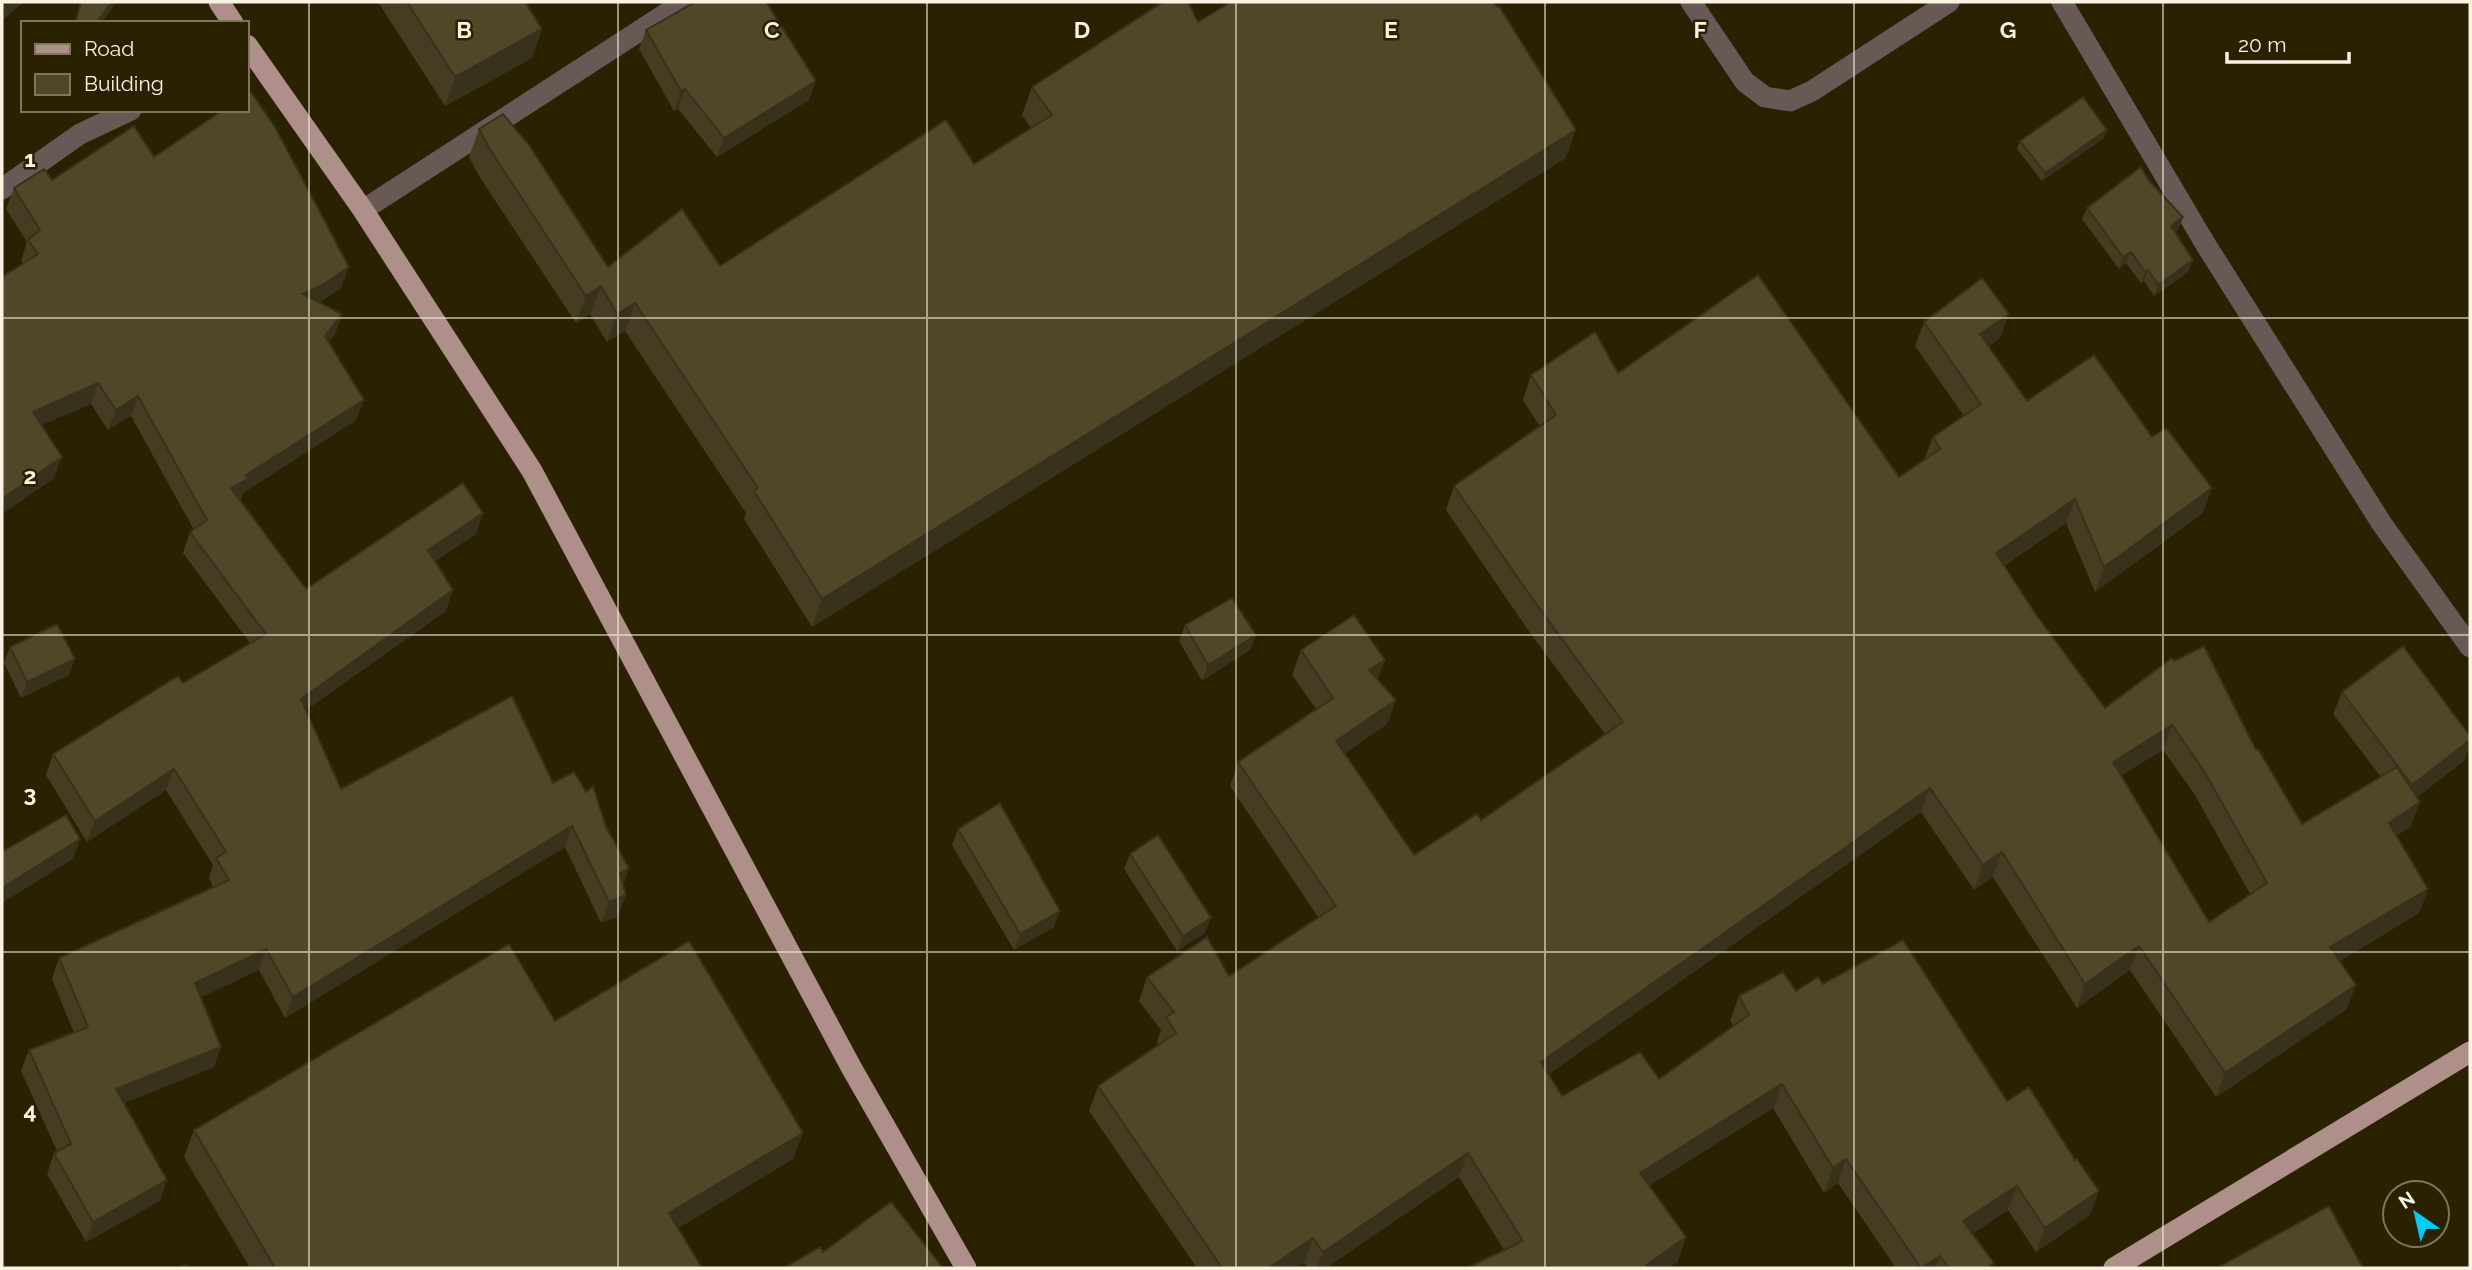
<svg xmlns="http://www.w3.org/2000/svg" width="2472" height="1270" font-family="Raleway,sans-serif">
<style>
.lines{fill:none;stroke-linecap:round;stroke-linejoin:round}
.minor{stroke:#685956;stroke-width:21}
.major{stroke:#af8f89;stroke-width:21}
.wall{fill:#453c22;fill-rule:evenodd}
.shaded-wall{fill:#38311c}
.building{fill:#504628;stroke:#38311c;stroke-width:2;fill-rule:evenodd}
.grid{fill:none;stroke:#f9f3e2;stroke-width:2;stroke-opacity:0.55}
.grid-label{font-size:23px;text-anchor:middle;font-weight:bold;fill:#f9f3e2;stroke:#2a2103;stroke-width:5;stroke-linejoin:round;paint-order:stroke}
</style>
<rect width="100%" height="100%" fill="#2a2103"/>
<g class="lines">
<!-- minor -->
<path class="minor" d="M1691 2 1745 82 1765 97 1790 101 1812 91 1949 2
M2062 2 2206 245 2382 524 2470 647
M2 189 80 134 131 110
M363 210 684 2"/>
<!-- major -->
<path class="major" d="M219 2 233 23
M247 45 363 210 532 471 851 1067 966 1268
M2114 1268 2470 1052"/>
</g>
<!-- wall -->
<path class="wall" d="M378 2H525L532 58 445 106Z
M1198 22 1566 158 812 627 744 519 746 513 625 331 607 342 590 314 576 323 479 176 469 157 479 129 608 267 720 266 974 164 1031 128 1022 115 1032 87Z
M646 30 809 100 717 157 678 109 674 111 639 49Z
M2104 138 2042 181 2017 149 2020 141Z
M154 157 341 288 320 302 342 314 335 334 328 342 356 420 243 493 240 500 306 589 483 513 476 534 435 561 446 611 306 710 341 789 553 783 623 886 626 895 618 916 601 923 565 847 285 1018 259 970 201 997 214 1067 124 1103 167 1180 160 1201 86 1242 47 1174 54 1153 57 1151 21 1071 29 1050 74 1033 52 979 59 958 213 887 209 878 213 865 166 790 87 842 46 775 53 754 183 683 250 643 183 553 190 532 194 530 131 416 108 430 91 404 41 425 54 478 2 514V277L23 264 21 261 27 242 6 209 14 188Z
M2087 208 2179 229 2175 232 2193 260 2188 272 2154 296 2144 281 2141 283 2126 263 2119 269 2082 219Z
M2009 314 2000 338 1989 346 2027 401 2203 513 2095 592 2066 523 2004 566 2035 613 2105 708 2172 658 2256 750 2302 824 2381 777 2333 714 2342 692 2464 761 2417 797 2411 826 2396 836 2428 889 2419 913 2340 961 2347 1009 2216 1097 2130 970 2077 1008 1993 877 1974 890 1921 812 1549 1074 1562 1096 1659 1079 1733 1026 1730 1021 1739 996 1796 991 1823 984 2007 1101 2090 1215 2036 1252 2008 1210 1972 1234 1992 1268H1896L1838 1183 1824 1193 1773 1108 1649 1186 1678 1262 1504 1250 1459 1177 1326 1268H1308L1304 1263 1296 1268H1197L1089 1111 1098 1086 1159 1045 1157 1041 1161 1030 1139 1001 1147 977 1229 976 1318 917 1230 786 1238 762 1316 709 1292 675 1301 650 1385 660 1377 679 1396 700 1387 724 1344 754 1414 855 1481 820 1605 734 1528 630 1446 510 1454 486 1540 427 1523 400 1531 375 1618 373 1899 477 1924 460 1933 437 1964 416 1915 346 1924 322ZM2163 750 2195 795 2250 894 2209 922 2121 775Z
M1185 625 1256 635 1250 650 1202 681 1179 641Z
M10 647 69 675 21 698 4 663Z
M958 829 1054 927 1014 950 952 845Z
M1130 854 1205 933 1177 951 1124 869Z
M555 1021 803 1133 793 1159 678 1228 702 1268H250L184 1157 194 1130Z"/>
<!-- shaded-wall -->
<path class="shaded-wall" d="M2 2H24L2 21Z
M112 2H115L113 7 102 23H96Z
M542 29 532 58 445 106 455 77Z
M816 81 809 100 717 157 724 138Z
M685 89 678 109 674 111 681 91Z
M1576 130 1566 158 812 627 822 599Z
M2107 130 2104 138 2042 181 2045 173Z
M2183 217 2179 229 2167 238 2171 226Z
M2131 252 2126 263 2119 269 2123 257Z
M2193 260 2188 272 2154 296 2158 285Z
M349 267 341 288 316 305 303 294Z
M2148 270 2144 281 2141 283 2145 272Z
M601 286 590 314 576 323 586 296Z
M635 303 625 331 607 342 617 314Z
M342 314 335 334 317 357 325 336Z
M2009 314 2000 338 1971 358 1980 334Z
M98 383 91 404 25 432 33 412Z
M138 396 131 416 108 430 116 410Z
M364 400 356 420 243 493 241 500 231 488 246 475Z
M62 457 54 478 2 514V499Z
M2212 488 2203 513 2095 592 2104 567Z
M2075 499 2066 523 1987 577 1996 553Z
M483 513 476 534 420 570 428 550Z
M453 590 446 611 293 719 301 699Z
M1256 635 1250 650 1202 681 1208 665Z
M75 659 69 675 21 698 27 682Z
M1385 660 1376 684 1369 670Z
M1396 700 1387 724 1327 766 1336 741Z
M2172 725 2163 750 2104 786 2113 762Z
M2470 740V745L2464 761 2404 807 2412 785Z
M174 769 166 790 87 842 95 821Z
M1930 788 1921 812 1532 1086 1541 1062Z
M2420 802 2411 826 2380 847 2389 823Z
M572 826 565 847 285 1018 293 997Z
M80 839 73 859 2 903V888Z
M2002 852 1993 877 1974 890 1983 865Z
M629 868 622 889 620 874Z
M2428 889 2419 913 2322 971 2330 947Z
M626 895 618 916 601 923 609 902Z
M1060 911 1054 927 1014 950 1020 934Z
M1211 918 1205 933 1177 951 1183 936Z
M2139 946 2130 970 2077 1008 2085 984Z
M266 949 259 970 187 1004 195 983Z
M2356 985 2347 1009 2216 1097 2225 1073Z
M221 1047 214 1067 109 1109 116 1089Z
M1782 1084 1773 1108 1631 1197 1640 1173Z
M803 1133 793 1159 659 1240 669 1213Z
M1468 1153 1459 1177 1326 1268H1317L1323 1252Z
M1846 1159 1838 1183 1824 1193 1833 1168Z
M167 1180 160 1201 86 1242 93 1222Z
M2017 1186 2008 1210 1954 1246 1963 1221Z
M2099 1191 2090 1215 2036 1252 2045 1228Z
M1686 1237 1678 1262 1668 1268H1646L1647 1265Z
M1313 1238 1304 1263 1296 1268H1269Z
M1940 1256 1936 1268H1923Z"/>
<!-- building -->
<path class="building" d="M81 2H112L96 23H75Z
M407 2H525L542 29 455 77Z
M695 2H766L816 81 724 138 685 89 681 91 646 30Z
M1163 2H1188L1198 22 1231 2H1493L1497 7 1499 6 1576 130 822 599 754 491 758 488 635 303 617 314 601 286 586 296 489 148 479 129 503 114 529 145 608 267 682 209 720 266 946 120 974 164 1052 115 1032 87Z
M251 92 275 127 349 267 324 284 303 294 342 314 325 336 364 400 246 475 248 479 231 488 306 589 463 483 483 513 428 550 453 590 301 699 341 789 512 696 553 783 574 772 586 792 593 786 606 827 629 868 620 874 626 895 609 902 572 826 293 997 266 949 195 983 221 1047 116 1089 167 1180 93 1222 54 1153 71 1144 29 1050 88 1027 59 958 229 880 216 858 226 852 174 769 95 821 53 754 178 676 183 683 266 634 190 532 207 520 138 396 116 410 98 383 33 412 62 457 2 499V277L38 254 28 240 40 230 14 188 44 169 52 180 134 126 154 157 223 110H247V94Z
M2083 97 2107 130 2045 173 2020 141Z
M2141 167 2149 181 2183 217 2171 226 2193 260 2158 285 2148 270 2145 272 2131 252 2123 257 2087 208Z
M1758 275 1899 477 1940 449 1933 437 1981 404 1924 322 1982 278 2009 314 1980 334 2027 401 2094 355 2152 437 2166 428 2212 488 2104 567 2075 499 1996 553 2035 613 2105 708 2172 658 2174 661 2204 646 2256 750 2258 749 2302 824 2397 767 2420 802 2389 823 2428 889 2330 947 2356 985 2225 1073 2139 946 2085 984 2002 852 1983 865 1930 788 1541 1062 1562 1096 1640 1052 1659 1079 1749 1015 1739 996 1783 972 1796 991 1818 977 1823 984 1903 940 2007 1101 2029 1087 2075 1160 2077 1159 2099 1191 2045 1228 2017 1186 1963 1221 1994 1263 1988 1268H1949L1940 1256 1921 1268 1846 1159 1833 1168 1782 1084 1640 1173 1686 1237 1647 1265 1648 1268H1467L1523 1241 1468 1153 1323 1252 1313 1238 1269 1268H1222L1098 1086 1176 1033 1166 1017 1174 1012 1147 977 1207 937 1229 976 1336 906 1238 762 1333 698 1301 650 1354 615 1385 660 1369 670 1396 700 1336 741 1414 855 1477 814 1481 820 1623 722 1537 605 1454 486 1556 415 1531 375 1595 332 1618 373ZM2172 725 2204 771 2267 883 2209 922 2113 762Z
M1232 598 1256 635 1208 665 1185 625Z
M57 624 75 659 27 682 10 647Z
M2403 646 2470 736V740L2412 785 2342 692Z
M1000 803 1060 911 1020 934 958 829Z
M66 815 80 839 2 888V845L5 850Z
M1158 835 1211 918 1183 936 1130 854Z
M689 941 803 1133 669 1213 702 1268H275L194 1130 509 944 555 1021Z
M891 1202 943 1268H784L820 1247 823 1252Z
M2329 1206 2363 1268H2217Z
M186 1265 188 1268H179Z"/>
<!-- grid -->
<path class="grid" d="M309 2V1268M618 2V1268M927 2V1268M1236 2V1268M1545 2V1268M1854 2V1268M2163 2V1268M2 318H2470M2 635H2470M2 952H2470"/>
<g class="grid-label">
<text x="464" y="38">B</text>
<text x="772" y="38">C</text>
<text x="1082" y="38">D</text>
<text x="1391" y="38">E</text>
<text x="1700" y="38">F</text>
<text x="2008" y="38">G</text>
<text x="30" y="167">1</text>
<text x="30" y="484">2</text>
<text x="30" y="802">3</text>
<text x="30" y="1119">4</text>
</g>
<!-- border -->
<rect width="2472" height="1270" fill="none" stroke="#f9f3e2" stroke-width="7"/>
<!-- legend -->
<rect x="21" y="21" width="228" height="91" fill="#2a2103" stroke="#7d755c" stroke-width="2"/>
<rect x="35" y="44" width="35" height="10" fill="#af8f89" stroke="#7d755c" stroke-width="2"/>
<text x="84" y="56" font-size="21" fill="#f9f3e2">Road</text>
<rect x="35" y="74" width="35" height="21" fill="#504628" stroke="#7d755c" stroke-width="2"/>
<text x="84" y="91" font-size="21" fill="#f9f3e2">Building</text>
<!-- north arrow -->
<g transform="translate(2416 1214) rotate(326)"><circle r="33" fill="#2a2103" stroke="#7d755c" stroke-width="2"/>
<path d="M0-5L12 26L0 18L-12 26Z" fill="#03cbf9"/>
<text y="-10" font-size="19" font-weight="bold" text-anchor="middle" fill="#f9f3e2">N</text>
</g>
<!-- scale -->
<path d="M2227 52v10h122v-10" fill="none" stroke="#f9f3e2" stroke-width="3.5"/>
<text x="2238" y="52" font-size="21" fill="#f9f3e2" stroke="#2a2103" stroke-width="5" paint-order="stroke">20 m</text>
</svg>
